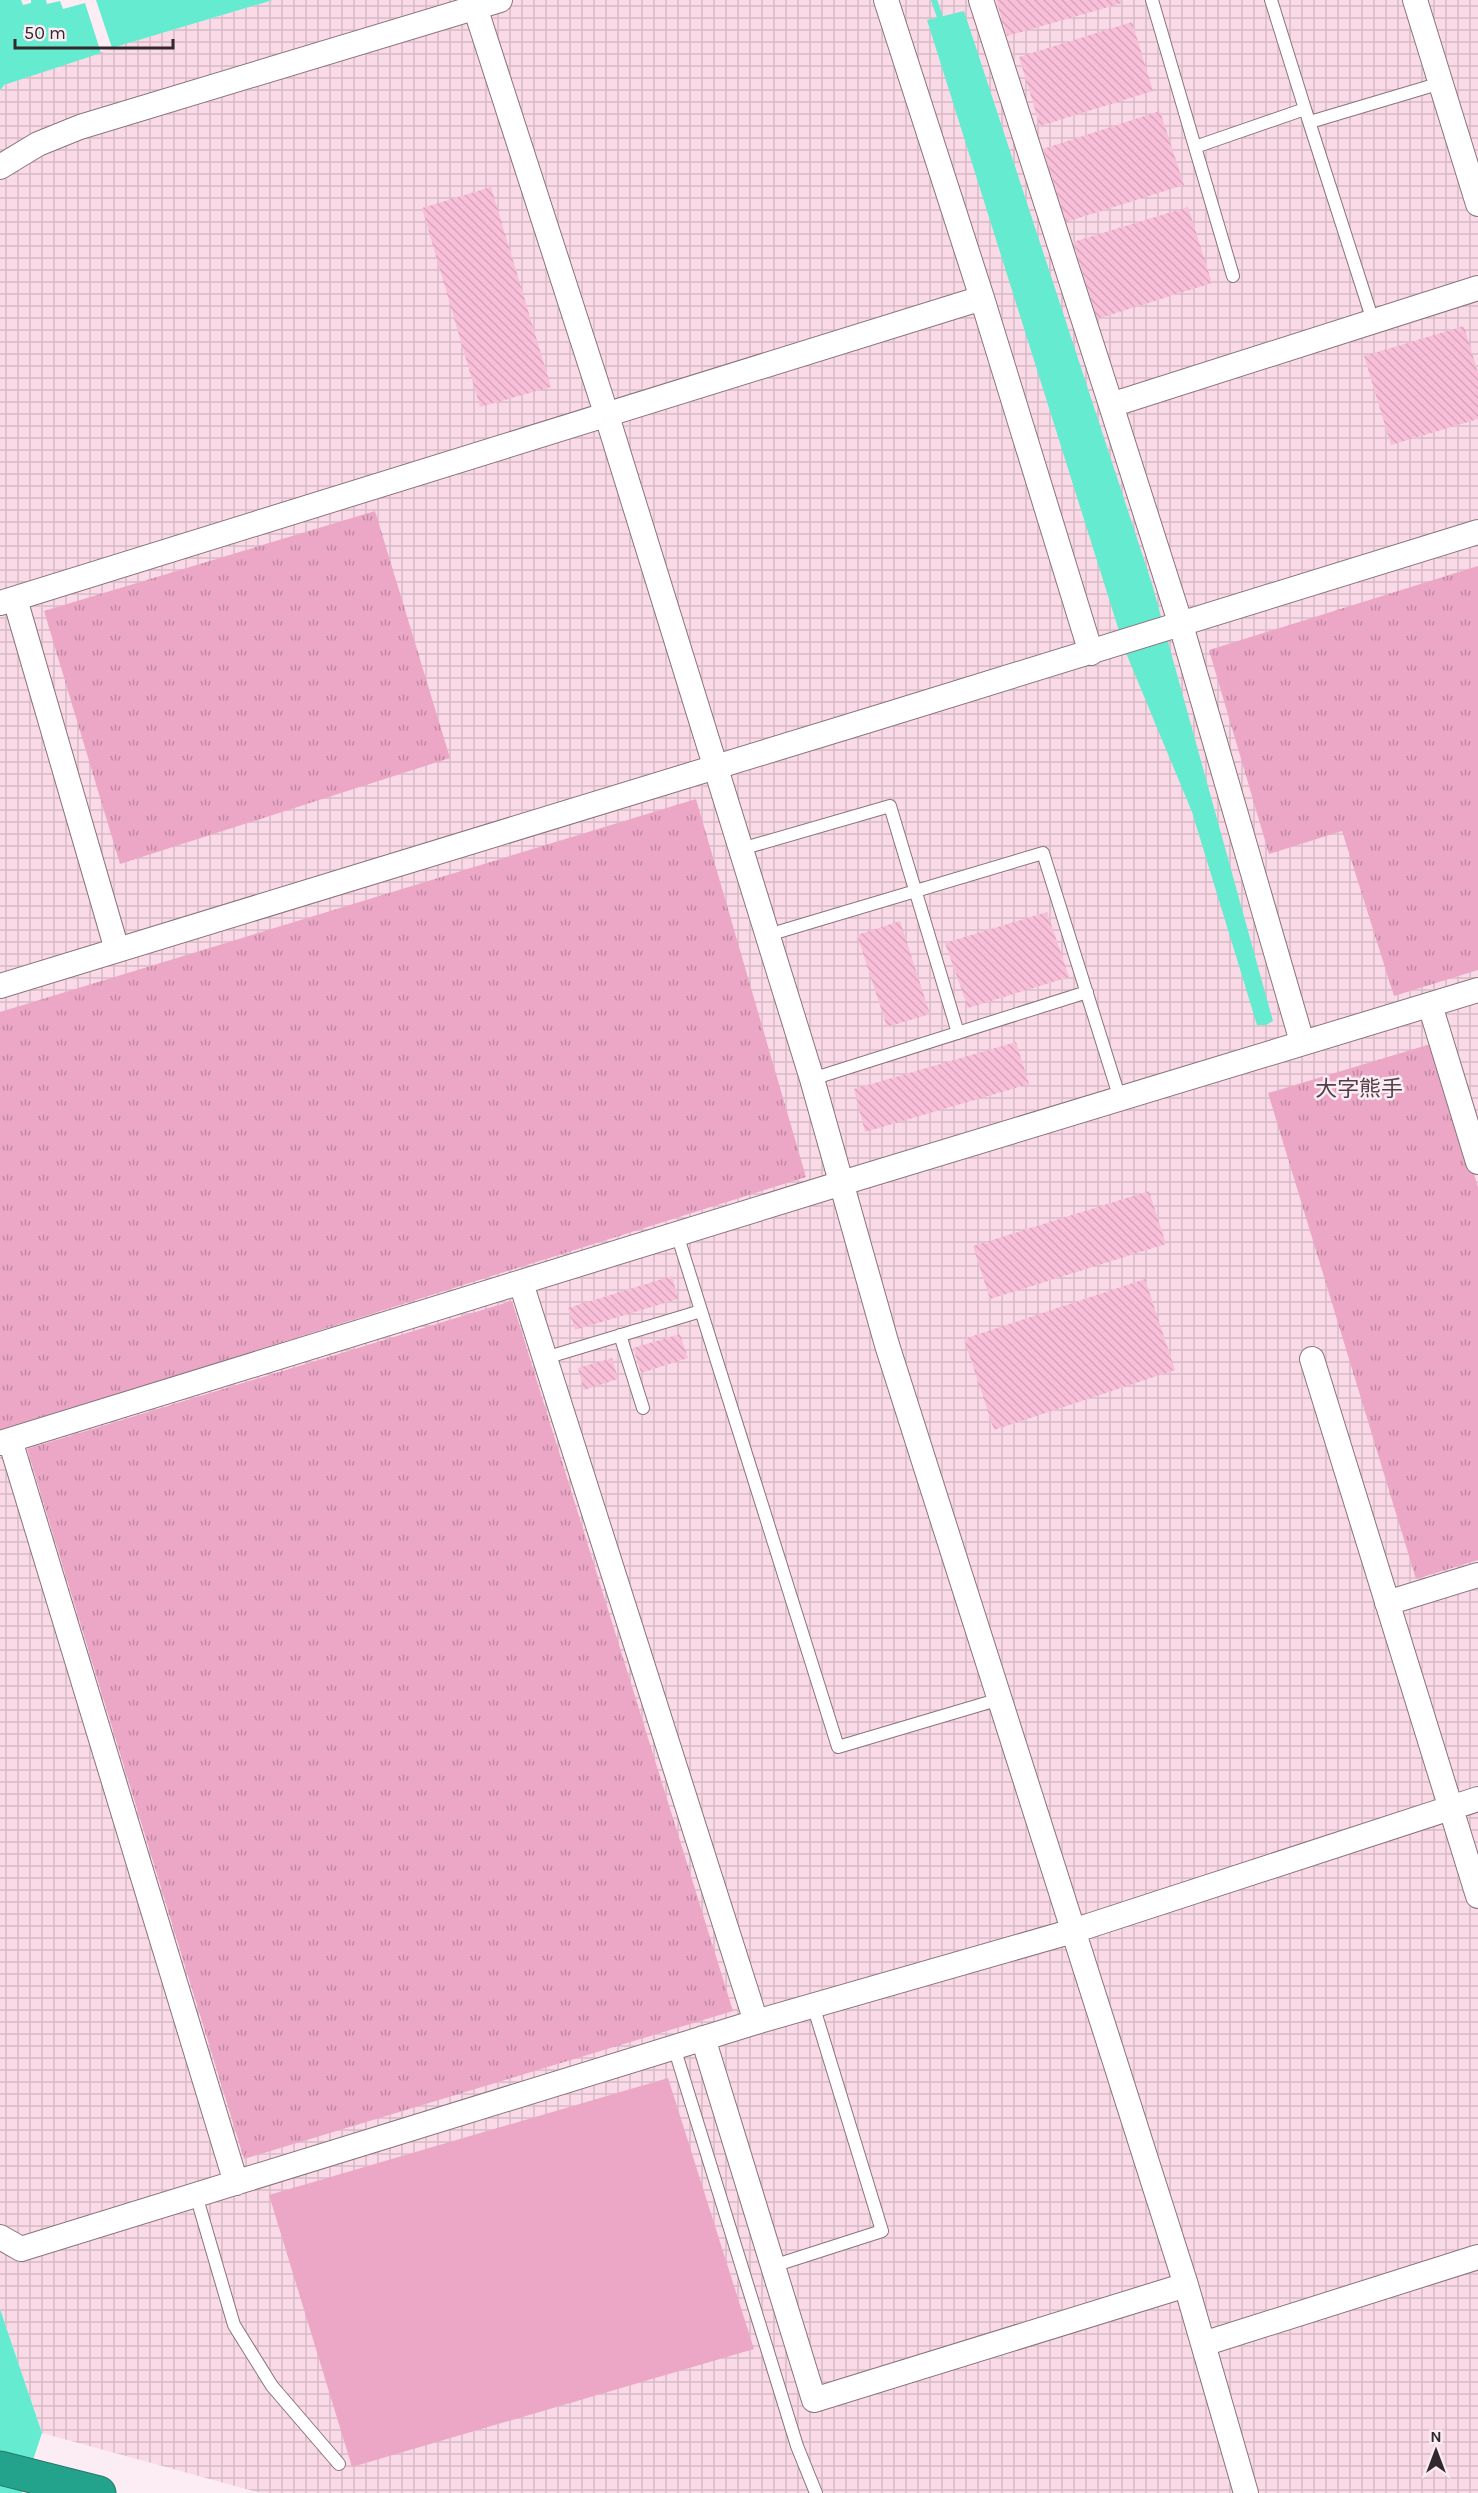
<svg xmlns="http://www.w3.org/2000/svg" width="1478" height="2493" font-family="Karla,'Noto Sans JP',sans-serif">
<style>
.industrial{fill:url(#industrial-grid)}
.grass{fill:url(#grass-tufts)}
.garden{fill:#eca7c7}
.water{fill:#65ebcf}
.lines{fill:none;stroke-linecap:round;stroke-linejoin:round}
.stream{stroke:#65ebcf;stroke-width:6}
.building{fill:url(#building-back-hatch)}
.lane-casing{stroke:#8a747d;stroke-width:14}
.street-casing{stroke:#8a747d;stroke-width:26}
.highway-casing{stroke:#29786b;stroke-width:35}
.lane{stroke:#fff;stroke-width:12}
.street{stroke:#fff;stroke-width:24}
.highway{stroke:#24a38c;stroke-width:33}
.labels{text-anchor:middle;dominant-baseline:central;stroke-width:5;stroke-linejoin:round;paint-order:stroke}
.quarter-label{font-size:22px;fill:#533f48;stroke:#fcedf4}
</style>
<defs>
<pattern id="industrial-grid" width="8" height="8" patternUnits="userSpaceOnUse" patternTransform="scale(1.5)"><rect width="8" height="8" fill="#fbdae8"/><path d="M0 4h8M4 0v8" fill="none" stroke="#d8bbc7"/></pattern>
<pattern id="grass-tufts" width="24" height="20" patternUnits="userSpaceOnUse" patternTransform="scale(1.5)"><rect width="24" height="20" fill="#eca7c7"/><path d="M3 7l-1-3M5 7V3M7 7l1-3M15 17l-1-3M17 17v-4M19 17l1-3" fill="none" stroke="#c088a2"/></pattern>
<pattern id="building-back-hatch" width="6" height="6" patternUnits="userSpaceOnUse" patternTransform="scale(1.5)"><rect width="6" height="6" fill="#f9bfd9"/><path d="M-1 5l2 2M0 0l6 6M5-1l2 2" fill="none" stroke="#d6a4bb"/></pattern>
</defs>
<rect width="100%" height="100%" fill="#fcedf4"/>
<!-- industrial -->
<path class="industrial" d="M273 0H1478V2493H261L42 2433 0 2309V92L4 85 112 48Z"/>
<!-- grass -->
<path class="grass" d="M375 511 450 758 120 864 44 611Z
M1478 566V970L1394 996 1342 831 1269 854 1209 650Z
M696 799 806 1177 0 1431V1012Z
M1434 1043 1478 1187V1560L1416 1579 1268 1093Z
M512 1301 733 2011 244 2159 27 1449Z"/>
<!-- garden -->
<path class="garden" d="M668 2078 754 2349 352 2467 269 2195Z"/>
<!-- water -->
<path class="water" d="M0 0H21L23 5 31 3V0H46L47 4 60 1 63 9 85 3 101 53 4 85 0 91Z
M96 0H273L112 48Z
M964 11 1152 584 1273 1021 1266 1025H1257L1192 812 1126 653 927 20Z
M0 2309 42 2433 22 2493H0Z"/>
<g class="lines">
<!-- stream -->
<path class="stream" d="M934 0 942 23"/>
</g>
<!-- building -->
<path class="building" d="M996 0H1121L1122 3 1007 36Z
M1132 22 1153 91 1040 126 1019 57Z
M1160 111 1184 185 1066 222 1043 149Z
M491 187 551 387 480 407 422 208Z
M1188 207 1212 283 1097 319 1073 242Z
M1464 326 1478 373V419L1391 445 1364 356Z
M1047 912 1069 977 968 1008 945 943Z
M900 921 930 1014 887 1027 857 935Z
M1016 1042 1029 1084 865 1132 854 1089Z
M1149 1191 1166 1244 990 1299 973 1246Z
M672 1276 678 1299 575 1330 568 1308Z
M1145 1279 1175 1370 994 1430 964 1339Z
M680 1334 688 1358 641 1373 633 1348Z
M612 1358 618 1379 584 1390 578 1368Z"/>
<g class="lines">
<defs>
<path id="lane" d="M1152 0 1195 147 1305 109 1373 321
M1271 0 1305 109
M1310 122 1441 83
M1195 147 1233 276
M741 849 890 806 958 1033
M768 935 1043 853 1120 1099
M812 1079 1087 992
M677 1234 838 1747 1000 1699
M620 1335 643 1408
M545 1358 701 1311
M674 2047 797 2446 816 2493
M196 2195 234 2325 272 2386 339 2464
M773 2266 882 2231 813 2005"/>
<path id="street" d="M886 0 982 298 1091 653
M981 0 1111 405
M1415 0 1478 204
M475 7 607 416 812 1079 887 1345 1186 2285 1246 2493
M0 167 38 144 80 127 500 0
M15 599 117 950
M0 603 982 298
M0 986C493 834 986 686 1478 532
M1430 1005 1478 1162
M1302 1042 1181 625 1111 405 1478 288
M521 1283 756 2022
M1312 1359 1478 1896
M10 1440 236 2183
M0 1443 842 1183 1478 990
M1387 1603 1478 1575
M703 2038 814 2400 1186 2285
M0 2237 21 2249 756 2022 1073 1931 1478 1799
M1203 2344 1478 2257"/>
<path id="highway" d="M0 2468 99 2493"/>
</defs>
<!-- lane casing -->
<use href="#lane" class="lane-casing"/>
<!-- street casing -->
<use href="#street" class="street-casing"/>
<!-- highway casing -->
<use href="#highway" class="highway-casing"/>
<!-- lane -->
<use href="#lane" class="lane"/>
<!-- street -->
<use href="#street" class="street"/>
<!-- highway -->
<use href="#highway" class="highway"/>
</g>
<g class="labels">
<!-- quarter labels -->
<g class="quarter-label">
<text x="1359" y="1089">大字熊手</text>
</g>
</g>
<!-- north arrow -->
<g transform="translate(1436 2451)" stroke="#fcedf4" stroke-width="4.5" paint-order="stroke">
<path d="M0-4.5L10 22L0 15L-10 22Z" fill="#33292d"/>
<text y="-9" font-size="16" font-weight="bold" text-anchor="middle" fill="#33292d">N</text>
</g>
<!-- scale -->
<path d="M15 39v9h158v-9" fill="none" stroke="#33292d" stroke-width="3"/>
<text x="24" y="39" font-size="18" fill="#33292d" stroke="#fcedf4" stroke-width="4.5" paint-order="stroke">50 m</text>
</svg>
